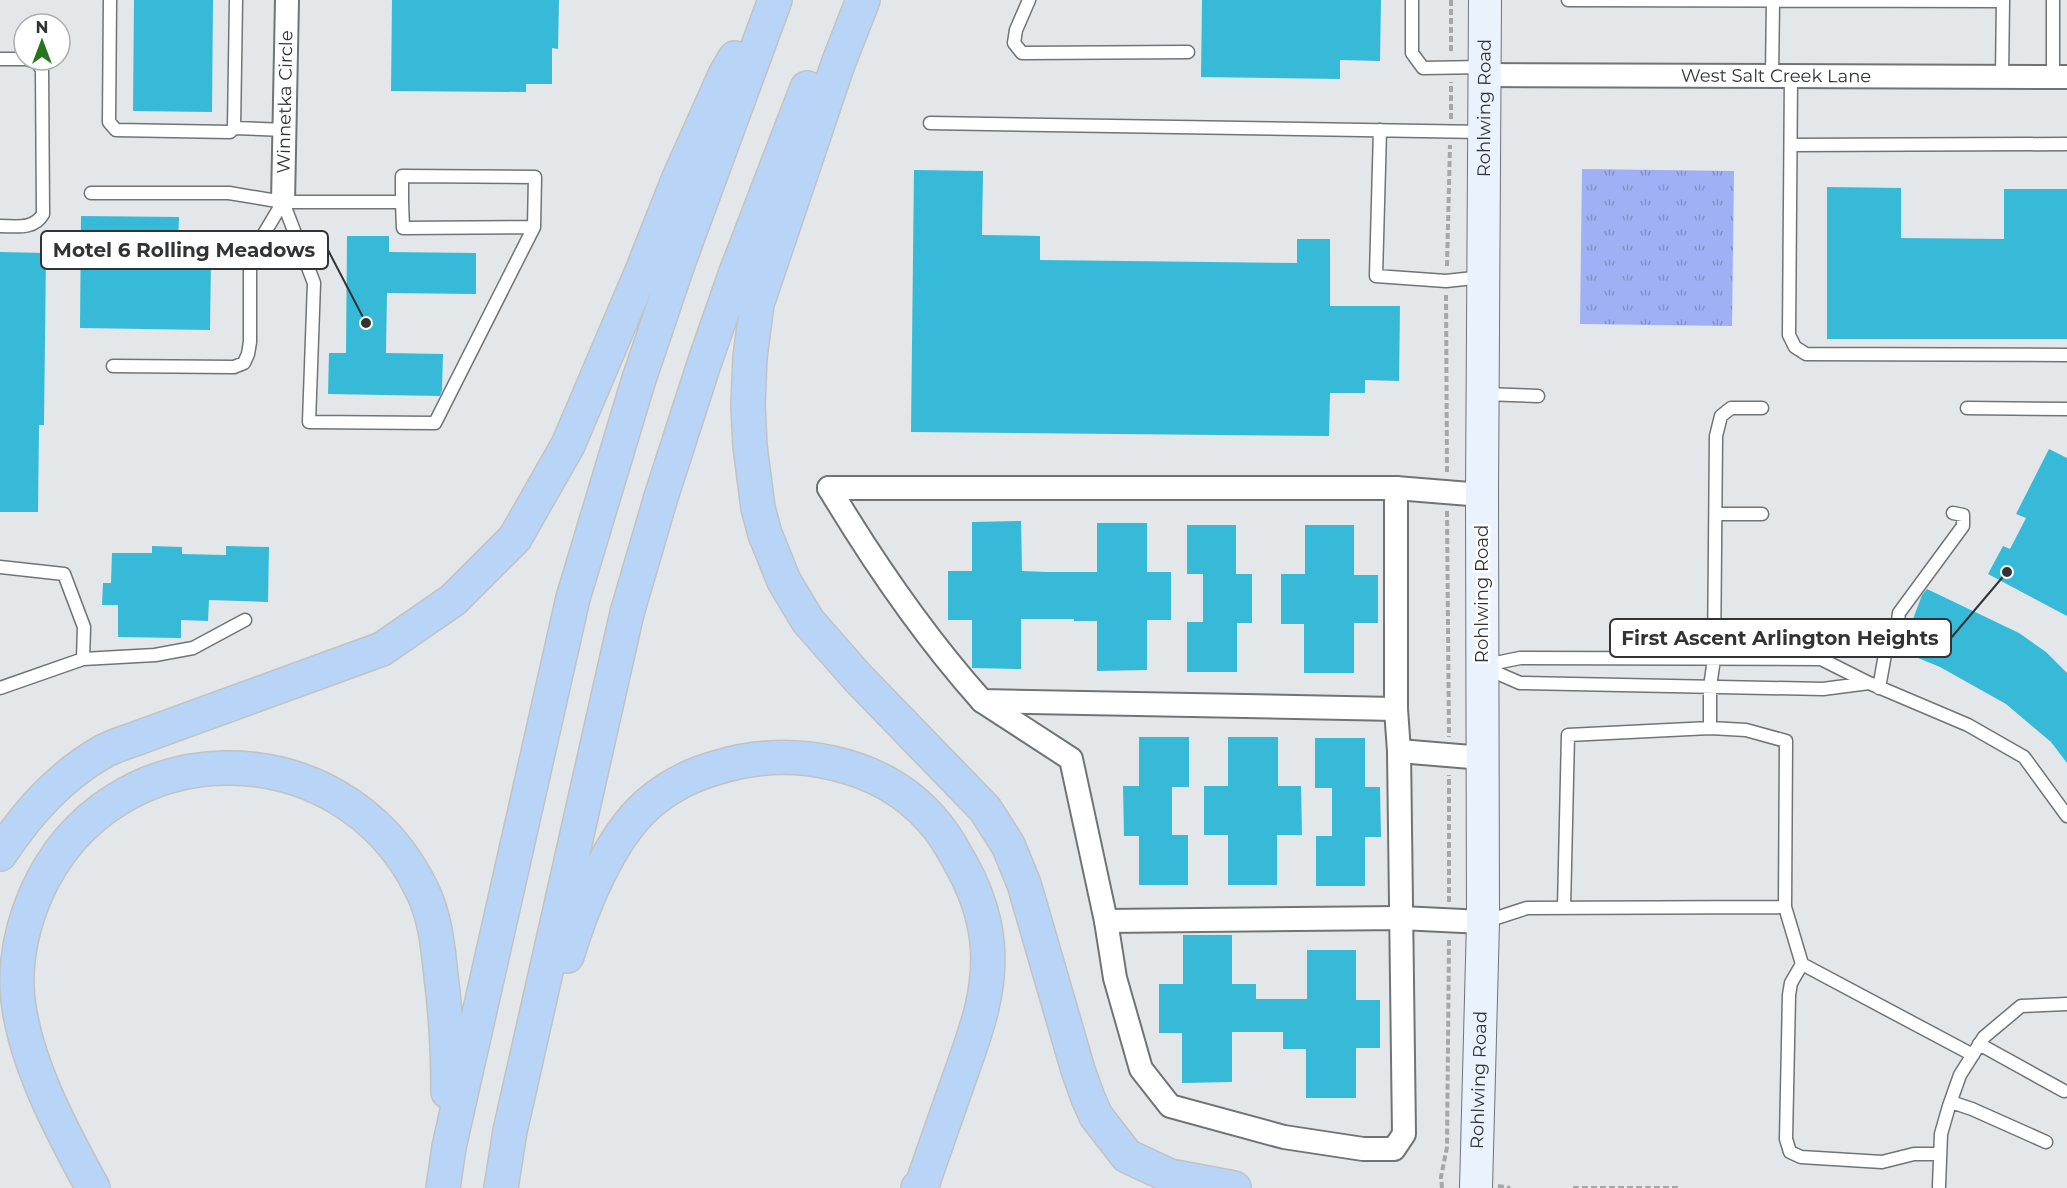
<svg xmlns="http://www.w3.org/2000/svg" width="2067" height="1188" font-family="Montserrat,sans-serif">
<style>
.grass{fill:url(#grass-tufts)}
.building{fill:#36bad8}
.lines{fill:none;stroke-linecap:round;stroke-linejoin:round}
.service-casing{stroke:#717476;stroke-width:15}
.minor-casing{stroke:#717476;stroke-width:26}
.secondary-casing{stroke:#717476;stroke-width:34}
.motorway-casing{stroke:#c2c2c2;stroke-width:36}
.path{stroke:#a5a8aa;stroke-width:4;stroke-dasharray:6 3;stroke-linecap:butt}
.service{stroke:#fff;stroke-width:12}
.minor{stroke:#fff;stroke-width:22}
.secondary{stroke:#eaf2fd;stroke-width:32}
.motorway{stroke:#b8d4f7;stroke-width:33}
.labels{text-anchor:middle;dominant-baseline:central;stroke-width:5;stroke-linejoin:round;paint-order:stroke}
.street-label{font-size:18px;fill:#323334;stroke:#fff}
.leader{fill:none;stroke:#323334;stroke-width:2}
.callout-dot{fill:#323334;stroke:#fff;stroke-width:2}
.callout{fill:#fff;stroke:#323334;stroke-width:2}
.callout-label{font-size:20px;text-anchor:middle;font-weight:bold;fill:#323334}
</style>
<defs>
<pattern id="grass-tufts" width="24" height="20" patternUnits="userSpaceOnUse" patternTransform="scale(1.5)"><rect width="24" height="20" fill="#9fb0f4"/><path d="M3 7l-1-3M5 7V3M7 7l1-3M15 17l-1-3M17 17v-4M19 17l1-3" fill="none" stroke="#8290c6"/></pattern>
</defs>
<rect width="100%" height="100%" fill="#e3e7e9"/>
<!-- grass -->
<path class="grass" d="M1582 169 1734 171 1732 326 1580 324Z"/>
<!-- building -->
<path class="building" d="M134 0H213L212 112 133 111Z
M392 0H559L558 49 552 48V84H526V92L391 91Z
M1202 0H1381L1380 61 1340 60V79L1201 77Z
M914 170 983 171 982 235 1040 236V260L1297 263V239H1330V306H1400L1399 381 1365 380V393H1330L1329 436 911 432Z
M1827 187 1901 188V238L2004 239V189H2067V339H1827Z
M81 216 179 217 178 245H193V259L211 260 210 330 80 328Z
M347 236H389V252L476 253V294L387 293 386 353 443 354 442 390 440 396 328 394 329 353H346Z
M0 252 46 253 44 425H39L38 512H0Z
M2049 449 2067 458V616L1988 574 2003 546 2010 549 2026 518 2016 514Z
M1021 521 1022 571 1046 572H1097V523H1147V572H1171V620H1147V670L1097 671V621H1074V619H1021V669L972 668V620H948V571H972V522Z
M1187 525H1236V574H1252V623H1237V672H1187V622H1203V574H1187Z
M1305 525H1354V575H1378V623H1354V673H1304V624H1281V574H1305Z
M152 546 182 547V554L226 555V546L269 547 268 602 209 600 208 621 181 620V638L118 637V605H102L103 583H111L112 553H152Z
M1927 589 2019 633 2046 652 2067 673V763L2051 742 2006 704 1940 667 1901 651 1922 595Z
M1139 737H1189V787H1172V835H1188V885H1139V836H1124L1123 786H1139Z
M1228 737H1278V786H1301L1302 835H1277V885H1228V835H1204V786H1228Z
M1315 738H1365V787H1380L1381 837H1365V886H1316V836H1332V788H1315Z
M1183 935H1232V984H1256V999H1307V950H1356V1000H1380V1048H1356V1098H1306V1049H1283V1032H1232V1082L1182 1083V1033H1159V984H1183Z"/>
<g class="lines">
<defs>
<path id="service" d="M110 0 109 122 116 130 230 132 234 128 236 0
M1029 0 1016 30 1014 43 1022 53 1188 52
M1412 0V53L1423 68 1485 67
M1568 0 2003 1
M0 59H24
M1772 75 1773 1
M1791 75 1789 335 1795 347 1806 354 2067 355
M2002 77 2003 0
M2053 77V0
M930 123 1483 132
M234 128 285 130
M1380 130 1376 276 1446 281 1483 277
M1791 145 2067 144
M91 193H229L283 202H402V176L535 177 534 227 435 423 309 422 314 283 283 202
M402 202 403 228 534 227
M0 226C16 226 34 230 43 214L42 70 37 62 29 60
M113 366 234 367 244 363 248 354 250 342V264L259 242 283 202
M1484 394 1538 396
M1762 408H1731L1721 416 1716 436 1714 659 1710 687V728L1746 730 1786 741 1785 907
M1967 408 2067 409
M1716 514H1762
M0 567 64 574 84 627 83 659 0 688
M1520 658 1821 659 1869 683 1823 689 1520 683 1481 666Z
M83 659 155 655 193 648 245 620
M1869 683 1968 725 2024 757 2067 816
M1879 688 1886 649 1897 629 1899 613 1963 526V515L1953 513
M1564 908 1568 735 1710 728
M1484 922 1527 908 1785 907 1802 964 1973 1055
M1802 964 1791 983 1789 995 1786 1139 1790 1152 1801 1157 1882 1162 1914 1154H1940
M1979 1044 2064 1091
M1951 1102 1972 1109 2046 1142
M1939 1186 1941 1134 1949 1106 1960 1075 1984 1037 2021 1006 2067 1004"/>
<g id="minor">
<path id="s1" d="M1485 75 2067 77"/>
<path id="s2" d="M283 202 287 0"/>
<path d="M829 488C874 563 923 635 982 701L1396 709"/>
<path d="M829 488H1396L1482 495"/>
<path d="M982 701 1071 759 1106 921 1115 978 1141 1069 1170 1106 1284 1137 1363 1149H1394L1404 1134 1399 751 1396 709V488"/>
<path d="M1399 751 1483 758"/>
<path d="M1106 921 1401 918 1483 922"/>
</g>
<g id="secondary">
<path id="s3" d="M1476 1188 1483 922 1482 495 1485 0"/>
</g>
<path id="motorway" d="M863 0 838 64 757 304 750 357 748 405 750 446 758 508 765 534 784 581 808 621 858 678 985 809 1008 845 1024 884 1078 1070 1088 1098 1096 1116 1127 1156 1170 1176 1234 1188
M0 854C28 812 60 776 104 751 116 745 130 741 143 736L382 649 453 600 515 538 568 445 642 271 678 180 725 75 735 58
M567 956C582 907 609 839 647 805 667 787 693 774 719 767 790 745 881 761 932 820 942 831 950 844 957 857 973 884 984 912 987 942 992 991 975 1034 959 1079 947 1113 935 1147 923 1182L918 1188
M93 1188C61 1130 20 1054 17 987 16 954 23 924 36 894 109 728 341 726 421 888 435 915 438 946 441 976 446 1015 448 1053 448 1092
M443 1188 449 1147 573 598 638 382 679 261 775 0
M501 1188 510 1131 627 613 661 497 704 364 735 275 807 88"/>
</defs>
<!-- service casing -->
<use href="#service" class="service-casing"/>
<!-- minor casing -->
<use href="#minor" class="minor-casing"/>
<!-- secondary casing -->
<use href="#secondary" class="secondary-casing"/>
<!-- motorway casing -->
<use href="#motorway" class="motorway-casing"/>
<!-- path -->
<path class="path" d="M1451 0V53
M1451 119V82
M1447 266 1450 145
M1446 295 1447 473
M1447 511 1449 737
M1449 902V775
M1498 1186 1510 1188
M1442 1188 1441 1177 1447 1147 1449 940
M1573 1188H1679"/>
<!-- service -->
<use href="#service" class="service"/>
<!-- minor -->
<use href="#minor" class="minor"/>
<!-- secondary -->
<use href="#secondary" class="secondary"/>
<!-- motorway -->
<use href="#motorway" class="motorway"/>
</g>
<g class="labels">
<!-- street labels -->
<g class="street-label">
<text stroke="none"><textPath href="#s1" startOffset="291">West Salt Creek Lane</textPath></text>
<text stroke="none"><textPath href="#s2" startOffset="100">Winnetka Circle</textPath></text>
<text stroke="none"><textPath href="#s3" startOffset="1080">Rohlwing Road</textPath></text>
<text transform="translate(1482 594) rotate(-90)">Rohlwing Road</text>
<text stroke="none"><textPath href="#s3" startOffset="108">Rohlwing Road</textPath></text>
</g>
</g>
<!-- callouts -->
<path class="leader" d="M366 323L328 250M2007 572L1951 638"/>
<g class="callout-dot">
<circle cx="366" cy="323" r="6"/>
<circle cx="2007" cy="572" r="6"/>
</g>
<g class="callout">
<rect x="41" y="231" width="287" height="38" rx="6"/>
<rect x="1610" y="619" width="341" height="38" rx="6"/>
</g>
<g class="callout-label">
<text x="184" y="257">Motel 6 Rolling Meadows</text>
<text x="1780" y="645">First Ascent Arlington Heights</text>
</g>
<!-- north arrow -->
<g transform="translate(42 42)"><circle r="28" fill="#ffffff" stroke="#adadae" stroke-width="1.5"/>
<path d="M0-4.5L10 22L0 15L-10 22Z" fill="#25761f"/>
<text y="-9" font-size="16" font-weight="bold" text-anchor="middle" fill="#323334">N</text>
</g>
</svg>
